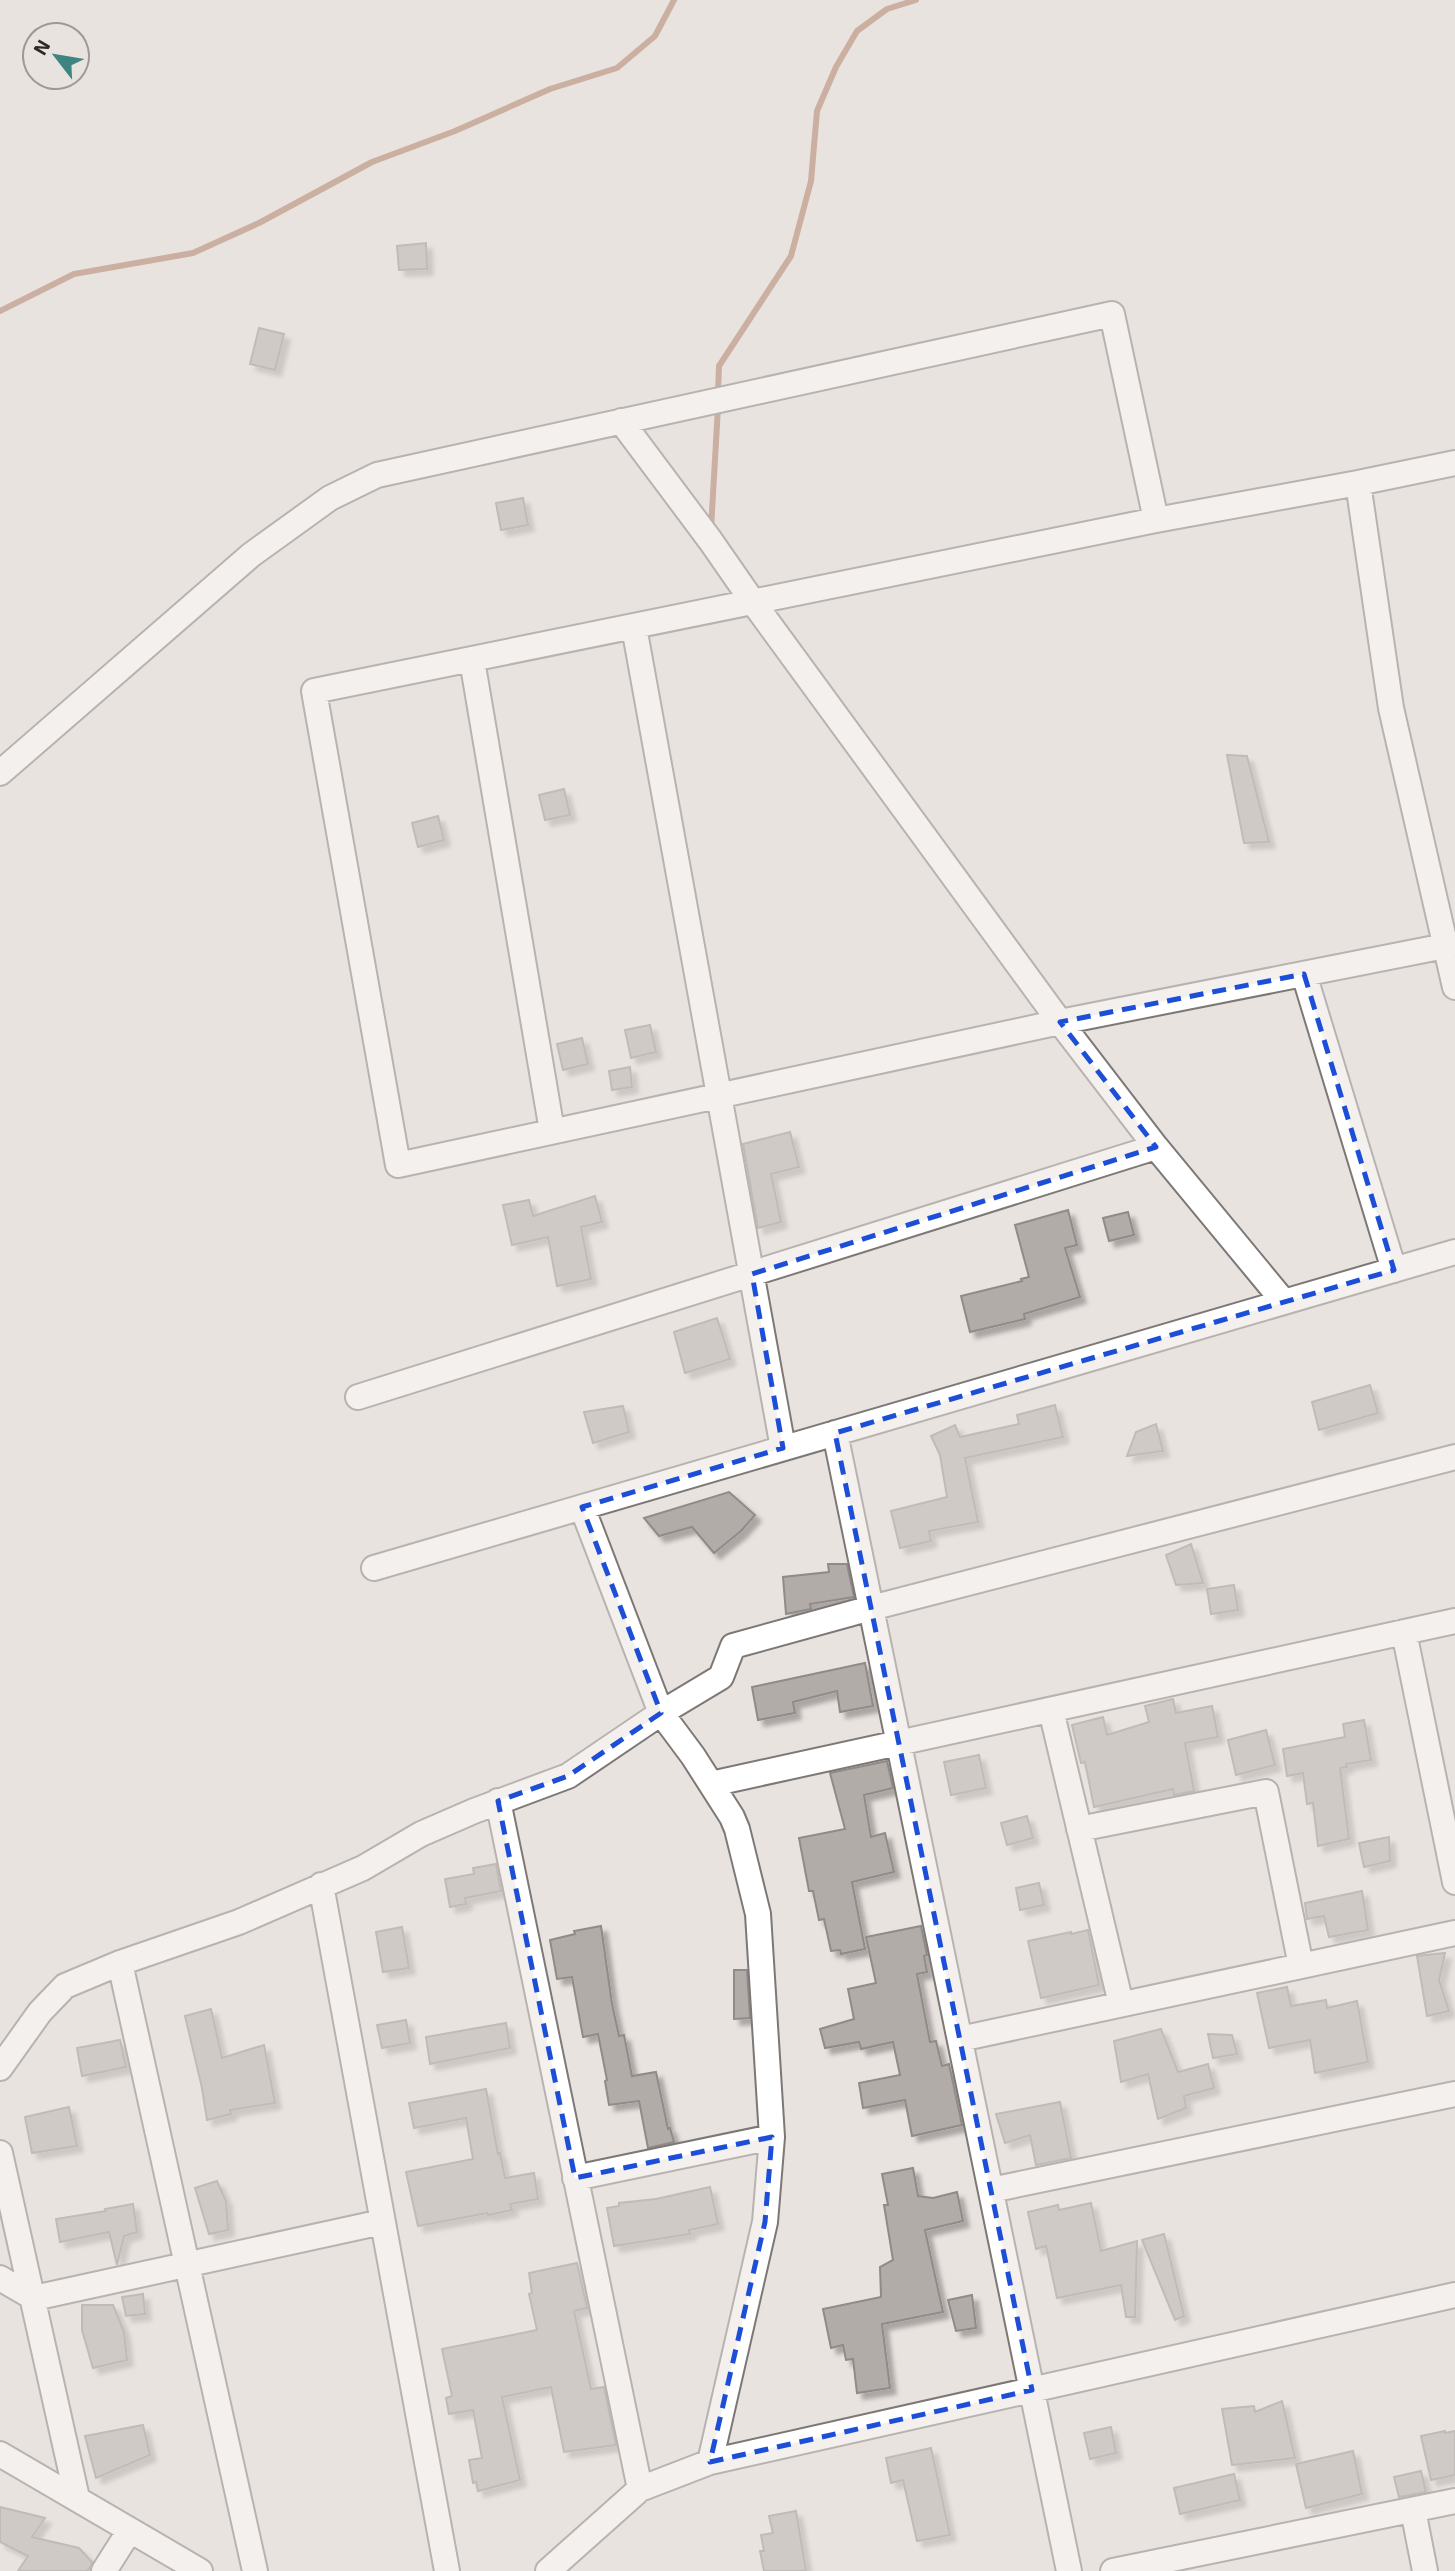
<svg xmlns="http://www.w3.org/2000/svg" width="1455" height="2571" font-family="'Exo 2',sans-serif">
<style>
.lines{fill:none;stroke-linecap:round;stroke-linejoin:round}
.stream{stroke:#a77052;stroke-width:6}
.building{fill:#b2aca9;stroke:#908b88;stroke-width:2;filter:url(#shadow)}
.minor-casing{stroke:#7d7875;stroke-width:28}
.minor{stroke:#fff;stroke-width:24}
.marked{fill:none;stroke:#1d4ed8;stroke-width:5;stroke-dasharray:14 9;stroke-linejoin:round}
</style>
<defs>
<filter id="shadow"><feDropShadow dx="6" dy="6" stdDeviation="2" flood-color="#0004"/></filter>
</defs>
<rect width="100%" height="100%" fill="#e9e3e0"/>
<g class="lines">
<!-- stream -->
<path class="stream" d="M0 311 74 274 193 253 259 223 372 162 455 131 550 89 617 68 655 36 674 0
M718 393 719 366 791 256 811 181 817 111 836 67 857 31 887 9 916 0
M711 529 718 407"/>
</g>
<!-- building -->
<path class="building" d="M426 243 427 269 399 270 397 246Z
M259 328 284 334 275 370 250 364Z
M523 498 528 525 501 530 496 503Z
M1227 755 1247 756 1269 842 1244 843Z
M564 789 570 815 545 820 539 795Z
M438 816 444 840 418 847 412 823Z
M650 1025 656 1052 631 1058 625 1030Z
M582 1038 588 1064 563 1070 557 1044Z
M630 1067 632 1087 612 1090 609 1071Z
M790 1132 799 1167 771 1174 781 1222 758 1228 743 1144Z
M595 1196 602 1222 581 1227 591 1279 557 1286 548 1237 512 1245 503 1205 529 1200 533 1216Z
M1068 1210 1077 1245 1065 1248 1080 1297 1024 1314 1025 1319 970 1332 961 1296 1022 1281 1021 1279 1029 1277 1015 1225Z
M1128 1212 1134 1235 1109 1241 1103 1218Z
M717 1318 730 1359 685 1373 674 1332Z
M1370 1385 1378 1413 1319 1430 1312 1402Z
M1055 1405 1063 1437 965 1458 978 1522 929 1531 931 1541 900 1548 891 1511 947 1497 940 1455 931 1436 955 1425 960 1437 1019 1424 1017 1415Z
M623 1406 629 1432 593 1443 584 1412Z
M1156 1424 1163 1451 1127 1456 1136 1432Z
M729 1492 755 1515 741 1531 714 1553 692 1527 659 1536 644 1518Z
M1191 1544 1203 1583 1176 1585 1166 1555Z
M828 1564H847L854 1597 810 1604 811 1609 786 1614 783 1577 829 1572Z
M1234 1585 1238 1610 1211 1614 1207 1589Z
M865 1663 873 1706 840 1712 837 1691 793 1702 795 1713 758 1720 752 1687Z
M1173 1699 1176 1713 1212 1706 1218 1737 1185 1743 1194 1791 1174 1795 1173 1789 1094 1807 1085 1762 1081 1763 1072 1725 1103 1717 1107 1735 1149 1722 1145 1706Z
M1364 1720 1371 1760 1346 1764 1347 1767 1340 1768 1349 1839 1318 1846 1313 1803 1307 1804 1303 1773 1287 1776 1283 1749 1345 1737 1343 1724Z
M1266 1730 1275 1765 1236 1775 1228 1740Z
M979 1755 986 1788 951 1795 944 1762Z
M887 1761 893 1788 864 1795 871 1837 885 1833 894 1872 852 1882 865 1949 841 1954 840 1950 831 1951 824 1919 819 1920 813 1891H809L799 1838 845 1829 830 1773Z
M1027 1816 1033 1838 1007 1845 1001 1823Z
M1389 1837 1390 1861 1364 1867 1359 1843Z
M496 1864 501 1891 465 1898 466 1904 450 1907 445 1879 474 1874 473 1868Z
M1039 1883 1044 1905 1020 1910 1016 1888Z
M1362 1891 1368 1930 1329 1937 1324 1916 1307 1919 1305 1903Z
M601 1926 612 2004 619 2036 624 2035 632 2076 656 2072 668 2129 670 2128 674 2142 648 2148 639 2101 609 2105 605 2081 607 2080 598 2034 583 2037 572 1977 557 1979 550 1940 575 1934 574 1931Z
M921 1926 927 1955 924 1956 927 1972 917 1974 930 2042 936 2041 942 2066 949 2064 962 2125 912 2136 905 2100 863 2108 859 2083 900 2075 893 2042 861 2049 859 2042 825 2048 820 2029 854 2019 848 1989 876 1983 866 1937Z
M402 1927 409 1968 383 1972 376 1932Z
M1088 1930 1099 1985 1041 1998 1028 1941 1071 1932V1934Z
M1445 1953 1439 1980 1449 2011 1427 2016 1417 1956Z
M734 1970H747L750 2018 734 2019Z
M1287 1987 1291 2006 1326 2000 1327 2008 1357 2001 1368 2062 1315 2073 1310 2040 1269 2048 1257 1993Z
M211 2009 222 2058 264 2045 275 2103 230 2110 231 2114 207 2120 202 2088 185 2016Z
M406 2020 410 2043 382 2048 377 2025Z
M506 2023 510 2048 430 2064 426 2037Z
M1161 2029 1178 2072 1208 2064 1214 2088 1184 2096 1186 2108 1158 2119 1148 2074 1121 2082 1114 2041Z
M1208 2034 1232 2035 1237 2054 1213 2058Z
M120 2040 126 2067 82 2076 77 2048Z
M486 2089 498 2154 500 2153 505 2178 534 2173 538 2199 510 2204 512 2210 488 2215 487 2213 418 2226 406 2172 473 2159 466 2118 414 2128 409 2103Z
M1060 2102 1071 2158 1036 2165 1030 2135 1005 2143 996 2114Z
M69 2107 77 2146 32 2153 25 2117Z
M913 2168 918 2196 933 2198 957 2192 963 2221 925 2230 943 2312 882 2324 890 2388 857 2393 853 2359 846 2360 843 2345 831 2348 823 2309 881 2297 880 2267 893 2260 884 2205H888L882 2174Z
M217 2181 226 2201 228 2230 209 2234 195 2188Z
M710 2187 718 2224 689 2230 690 2234 614 2246 607 2208 619 2206V2203L656 2199Z
M1091 2203 1101 2251 1137 2241 1135 2317H1126L1121 2285 1057 2298 1046 2246 1036 2249 1028 2212 1058 2205 1059 2210Z
M133 2204 137 2232 124 2236 117 2265 109 2232 60 2242 56 2219 106 2211 105 2209Z
M1164 2234 1184 2316 1175 2320 1142 2240Z
M577 2263 587 2308 574 2311 591 2389 604 2387 616 2445 564 2452 551 2387 502 2397 520 2480 478 2491 476 2482 473 2483 469 2460 482 2458 473 2410 449 2414 446 2398 452 2396 442 2349 537 2330 529 2294 532 2293 529 2273Z
M143 2294 145 2314 126 2316 122 2297Z
M972 2295 976 2328 956 2331 948 2300Z
M82 2305H113L124 2332 127 2360 93 2368 82 2330Z
M1282 2401 1295 2458 1232 2465 1222 2409 1254 2406 1255 2412Z
M143 2425 150 2455 96 2478 85 2436Z
M1111 2427 1116 2453 1090 2459 1084 2433Z
M1445 2431V2433L1455 2431V2475L1431 2480 1421 2436Z
M931 2448 950 2535 917 2541 903 2480 891 2483 886 2458Z
M1353 2451 1362 2494 1306 2508 1296 2464Z
M1421 2471 1426 2492 1399 2497 1394 2477Z
M1234 2474 1240 2500 1180 2514 1174 2488Z
M0 2507 45 2518 32 2537 79 2548 92 2562 91 2566 87 2571H18L28 2556 0 2542Z
M796 2511 806 2571H764L760 2551H764L761 2535 773 2533 769 2516Z"/>
<g class="lines">
<defs>
<path id="minor" d="M621 421 710 540 753 602 1060 1022 1156 1147 1284 1302
M1455 463 1358 483 1156 520 314 691 398 1165 1060 1022 1455 944
M1358 483 1391 708 1455 987
M634 627 783 1448
M472 660 552 1131
M0 773 251 555 330 498 377 475 1112 314 1156 520
M1304 974 1394 1270
M358 1397 1156 1147
M835 1433 1069 2571
M582 1507 661 1713 693 1756 732 1817 737 1829 758 1914 772 2137 765 2222 710 2462
M374 1568 1455 1252
M1404 1632 1455 1882
M1051 1710 1121 2004
M711 1784 1455 1621
M498 1801 640 2489
M1079 1829 1266 1792 1301 1966
M321 1885 447 2571
M120 1963 255 2571
M960 2039 1455 1933
M0 2068 40 2012 65 1986 120 1963 239 1922 363 1868 421 1834 474 1811 568 1776 661 1713 721 1677 733 1646 871 1608 1455 1457
M0 2153 77 2498
M575 2178 772 2137
M991 2190 1455 2094
M0 2278 34 2298 382 2222
M0 2454 200 2571
M1413 2510 1425 2571
M104 2571 130 2530
M548 2571 640 2489 710 2462 1455 2295
M1113 2571 1455 2501"/>
</defs>
<!-- minor casing -->
<use href="#minor" class="minor-casing"/>
<!-- minor -->
<use href="#minor" class="minor"/>
</g>
<!-- marked area -->
<path d="M0 0H1455V2571H0ZM1304 974 1394 1270 835 1433 1032 2390 710 2462 765 2222 772 2137 575 2178 498 1801 568 1776 661 1713 582 1507 783 1448 752 1274 1156 1147 1060 1022Z" fill="#e9e3e0" fill-opacity=".55" fill-rule="evenodd"/>
<path class="marked" d="M1304 974 1394 1270 835 1433 1032 2390 710 2462 765 2222 772 2137 575 2178 498 1801 568 1776 661 1713 582 1507 783 1448 752 1274 1156 1147 1060 1022Z"/>
<!-- north arrow -->
<g transform="translate(56 56) rotate(301)"><circle r="33" fill="#e9e3e0" stroke="#9d9997" stroke-width="2"/>
<path d="M0-5L12 26L0 18L-12 26Z" fill="#3e8582"/>
<text y="-10" font-size="19" font-weight="bold" text-anchor="middle" fill="#2c2a29">N</text>
</g>
</svg>
